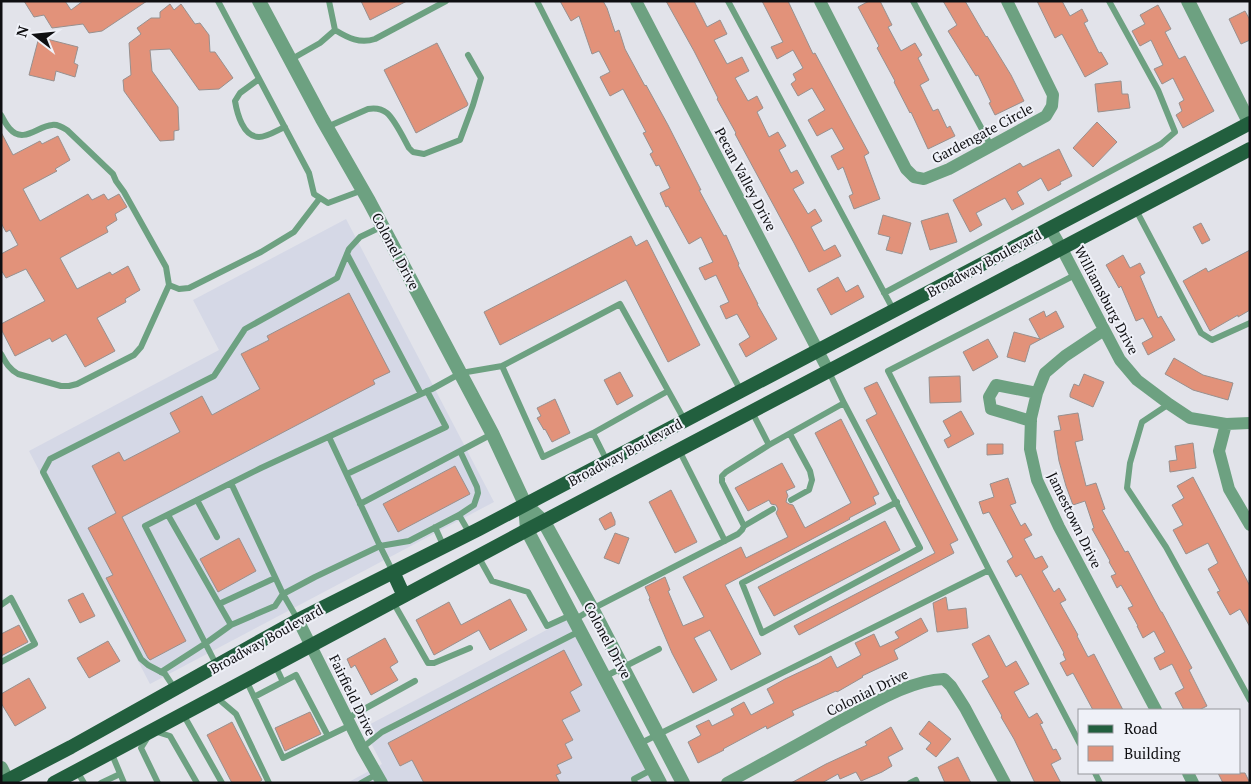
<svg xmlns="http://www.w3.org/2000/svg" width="1251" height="784" font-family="'PT Serif',serif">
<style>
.built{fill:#d5d8e6}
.building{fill:#e2927a;stroke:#98908e}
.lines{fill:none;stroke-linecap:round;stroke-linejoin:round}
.service{stroke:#6da181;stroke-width:6}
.minor{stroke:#6da181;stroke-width:12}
.tertiary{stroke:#6da181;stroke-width:14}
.primary{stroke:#225f3e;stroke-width:14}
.labels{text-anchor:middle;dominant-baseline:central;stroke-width:4;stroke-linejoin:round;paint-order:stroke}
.street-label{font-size:14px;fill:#0f0f12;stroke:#eff1f8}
</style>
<rect width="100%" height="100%" fill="#e2e3ea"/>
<!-- built -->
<path class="built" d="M346 219 494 502 150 684 29 451 219 350 193 300Z
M567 619 654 783H347L382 764 363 728Z"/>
<!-- building -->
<path class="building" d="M24 1H65L71 10 83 1H147L102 31 89 33 83 24 52 28 44 15 34 17Z
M361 1H407L370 20Z
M560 1H603L607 8 615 32 619 30 625 49 645 86 646 85 668 125 701 190H699L724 236 726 235 739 264 738 265 758 304H757L777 339 746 357 739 344 750 337 737 314 726 319 720 306 729 302 716 275 705 280 699 268 713 262 701 237 689 244 668 206 666 207 660 193 670 188 659 165 656 166 650 154 653 152 643 133 646 132 623 89 610 96 600 77 610 72 599 51 592 54 579 16 571 21Z
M666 1H694L707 27 720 20 727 34 714 40 727 64 742 57 749 71 735 78 748 101 757 96 763 108 757 112 769 137 778 132 786 146 779 150 791 173 797 170 804 183 793 189 808 214 815 209 822 221 811 227 824 251 835 245 841 256 809 272 794 243 735 134 736 133 717 99 718 98 694 51Z
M762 1H788L813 54 815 53 829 79 869 153 864 156 880 199 854 209 849 196 853 194 843 167 838 170 831 156 844 149 832 128 817 136 808 120 825 110 812 88 798 96 791 84 796 80 793 74 803 68 793 50 777 59 771 47 783 42Z
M869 1H880L892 25 888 27 901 51 915 43 922 55 918 58 929 80 920 85 933 111 938 109 947 128 950 126 955 136 928 149 911 112 910 113 894 82 895 81 877 48 879 46 858 7Z
M943 1H965L986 37 987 36 1011 75 1024 101 995 115 989 103 991 102 978 75 976 76 948 31 957 25Z
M1037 1H1062L1070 16 1082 9 1088 21 1084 23 1099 53 1101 52 1108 64 1085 77 1062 34 1055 38Z
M170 4 174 10 181 4 195 24 200 23 209 35 210 52H215L233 78 219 89 199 90 170 49 150 50 152 71 178 107 179 130 174 131V140L160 141 124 91 123 80 131 75 129 43 141 34 137 28 151 18H160V12Z
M1158 5 1171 29 1165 32 1179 59 1185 56 1214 111 1183 128 1176 115 1182 111 1179 103 1184 100 1173 78 1162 84 1154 69 1163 65 1151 40 1140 46 1132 31 1145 24 1140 15Z
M1245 11 1250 20V40L1241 44 1229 19Z
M39 37 78 47 74 63 78 65 75 77 56 71 54 81 29 75Z
M437 43 468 104 467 106 416 133 384 70Z
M1121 81 1122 94H1128L1130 108 1098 112 1095 84Z
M1097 122 1117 142 1093 167 1073 148Z
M1 132 13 155 40 141 42 144 58 136 70 160 55 169 57 171 23 189 40 221 88 194 92 200 104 194 108 200 119 194 127 207 115 214 117 220 106 227 108 232 60 258 77 289 110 272 112 275 128 266 140 290 125 299 126 302 97 318 115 351 85 367 66 334 52 342 50 338 15 356 1 329V324L45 301 26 269 6 278 1 270V254L18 245 10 230 6 232 1 223Z
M1059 149 1072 176 1060 182 1061 184 1048 191 1041 178 1017 192 1024 204 1012 210 1005 198 976 213 982 225 970 232 953 200 1020 163 1023 167Z
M948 213 957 242 930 250 921 221Z
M883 215 911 223 902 254 886 250 890 237 878 234Z
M1201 223 1210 240 1202 244 1193 227Z
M631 236 636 246 647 240 700 345 668 362 626 280 500 345 484 312Z
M1250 250V310L1238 317V315L1210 331 1183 281 1206 268 1208 272Z
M1123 255 1130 268 1140 263 1145 273 1140 276 1158 318 1161 316 1175 340 1148 355 1142 343 1153 337 1143 318 1136 321 1121 286 1119 288 1106 265Z
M838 277 846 292 858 285 864 297 831 315 817 289Z
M349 293 390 372 373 380 375 384 122 517 186 641 150 660 148 658 106 578 113 575 88 528 116 513 92 466 119 452 124 461 180 432 170 413 202 396 212 415 260 389 241 354 269 340 267 336Z
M1044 311 1046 317 1056 311 1064 327 1030 345 1025 362 1007 357 1014 332 1040 339 1029 319Z
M988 339 998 357 973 371 963 352Z
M1174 358 1203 375 1233 383 1228 400 1193 390 1165 374Z
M620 372 633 396 617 405 604 380Z
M1084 374 1104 382 1093 407 1070 397V394L1074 384 1079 386Z
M960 376 961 402 930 403 929 377Z
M877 382 958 540 950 544 954 553 799 635 794 626 935 553 866 420 877 414 864 388Z
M555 399 570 433 552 442 545 429 544 430 537 418 541 416 537 408Z
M961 411 974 434 948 448 944 440 951 436 943 421Z
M1078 413 1083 440 1075 442 1086 486 1096 483 1105 509 1102 510 1125 552 1128 551 1161 612H1162L1192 668 1189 670 1207 706 1199 710H1184L1175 693 1184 688 1172 664 1160 670 1154 658 1165 652 1154 631 1143 638 1137 626H1138L1128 608 1133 606 1121 585 1117 588 1111 576 1116 574 1109 562 1110 561 1092 529 1094 528 1085 501 1073 505 1066 486 1059 461 1054 431 1061 430 1058 416Z
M841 419 879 494 873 497 876 504 849 518 850 519 725 585 761 654 731 670 710 630 694 638 717 680 693 693 672 653 649 599 650 598 645 587 665 577 670 590 668 591 683 626 704 617 683 577 741 547 746 558 788 537 776 513 778 509 776 505 771 504 769 500 748 511 735 488 782 463 795 487 786 491 788 496 787 498 786 502 789 504 793 505 805 528 851 503 815 433Z
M1193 443 1196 468 1170 472 1169 461 1177 460 1175 446Z
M987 444H1003V454L987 455Z
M455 466 470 494 398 532 383 504Z
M1193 477 1250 586V627L1240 609 1230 615 1217 592 1220 591 1208 569 1218 563 1208 543 1186 554 1173 530 1183 525 1172 505 1184 498 1177 486Z
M1008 478 1016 503 1010 505 1021 526 1025 523 1032 535 1024 539 1035 559 1042 556 1048 567 1042 571 1054 592 1059 588 1066 600 1060 603 1078 635 1077 636 1088 657 1094 654 1123 710H1093L1073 673 1067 676 1060 663 1066 660 1063 654 1064 653 1021 574 1016 577 1007 561 1013 557 989 512 983 514 979 502 994 497 990 484Z
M671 490 697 542 675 553 649 502Z
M611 512 615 521V525L605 530 599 519Z
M885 521 900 550 774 616 758 587Z
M615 533 629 538 619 564 604 558Z
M239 538 256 571 218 592 200 559Z
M83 593 95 616 80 623 68 600Z
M946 597 948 610 966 608 968 628 937 632 933 603Z
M510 599 527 630 490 650 479 630 434 655 416 620 449 602 461 625Z
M921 618 928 631 894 650 898 659 862 676 863 677 837 692 836 691 792 711 794 715 767 729 766 726 723 749 724 750 698 763 688 742 701 735 696 726 709 720 712 726 734 715 731 709 744 702 751 715 774 703 767 689 785 679 819 663 831 656 837 668 861 655 855 643 874 634 880 647 899 638 895 632Z
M19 625 28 642 1 656V634Z
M989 635 1006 667 1016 661 1029 684 1014 692 1029 718 1037 713 1043 723 1040 724 1053 750 1056 749 1061 759 1051 764 1061 783H1035L1014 739 1001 717 1002 716 982 681 989 677 972 644Z
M385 638 398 662 390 667 398 680 371 695 355 665 351 668 347 659Z
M108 641 120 661 89 678 77 658Z
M564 650 582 685 570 692 580 711 562 720 573 740 565 744 572 758 557 765 561 773 556 775 560 783H424L412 760 400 766 388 743Z
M29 678 46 708 15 726 1 703V694Z
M310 712 321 734 285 751 275 728Z
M929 721 951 739 936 757 926 749 931 743 919 734Z
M232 722 262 780 258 783H232L207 735Z
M891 727 903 749 888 757 892 766 882 772 861 781 856 772 840 779 838 774 822 783H791L826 764 867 745 865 742Z
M958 757 971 783H945L938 767Z
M1218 773H1245L1250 783H1223Z"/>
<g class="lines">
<!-- service -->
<path class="service" d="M218 1 309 173 314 194 328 203 363 190
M537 1C603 132 672 262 741 391
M728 1 894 311
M913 1 991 146
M335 30C348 38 360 44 375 39L446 1
M290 60 320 43 335 30 329 1
M259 79 240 93 235 101C237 113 243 137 259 137 268 137 277 130 285 127
M1 115C4 120 6 125 10 129 23 144 38 126 52 125 57 124 62 127 67 130L113 174 116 181 124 192 166 267 169 285 141 347 134 355 77 384 69 386H61L18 374C9 369 6 363 1 354
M327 127 368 109C374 108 382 109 387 113 395 120 404 139 409 148L413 152 424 154 460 140 473 105 481 78 468 55
M1136 210 1201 333 1212 340 1250 323
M347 254 421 394
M1075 275 888 371 989 570 1080 744
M169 285 179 289 189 288 261 252 294 232 320 198
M884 293 1161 144 1175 132 1158 90 1109 1
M502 366 543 457 593 433
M844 403 920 548 762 633 742 583 897 502
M1169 404 1142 422 1130 463 1127 488 1166 547 1250 700
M752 412 769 445 844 403 829 372
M790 434 810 471 812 480 809 490 791 500
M329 437 380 546 409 541 459 515 474 505 478 493 477 487 460 451 360 504
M679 450 725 541
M460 451 492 434
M607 461 593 433 668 391
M347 474 446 427 427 391
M197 500 217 537
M459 515 470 534
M744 526 773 509
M435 527 444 547
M478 556 492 581 528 592 547 626 571 615
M393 602 428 663H434L470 648
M219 604 275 578
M1 605 11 598 35 644 1 662
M298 620 283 594 315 577 380 546 393 572
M574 620 592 609 738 534 742 530 744 526 722 482V476L726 472 769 445
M231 625 275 606 283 594 231 483
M275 665 283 682
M217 666 145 526 261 468 432 389 461 373 502 366 620 304 685 421
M161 672 206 643 231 625 168 515
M604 677 659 649
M246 680 283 758 351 725
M175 689 165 674 148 665 141 659 43 472 50 459 214 376 245 329 337 278 349 249 360 237 383 226
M216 697 236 714 269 783
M254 697 296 675 328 736
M183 714 222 783
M348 718 415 681
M154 731 170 736 197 783
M148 737 141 748 158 783
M639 744 989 570
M362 748 382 732 580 631
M111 752 124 783
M77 771 84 783
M1095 773 1100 783
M101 783 120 774
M361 783 377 774
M635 783 634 779 653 769
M910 783 916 780 917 783"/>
<!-- minor -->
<path class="minor" d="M636 1 829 372
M820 1 906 169 914 177 924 179 949 169 1046 116 1052 106 1053 95 1007 1
M1050 228 1062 249 1120 360 1137 380 1169 404 1190 418 1226 424 1250 423
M1104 330 1065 356 1045 373 1037 393 1031 418 1030 449 1037 480 1059 527 1156 710
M1031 421 991 409 989 397 996 385 1037 393
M1226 424 1219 451 1229 489 1250 525
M298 620 362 748 382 783
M1188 773 1193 783
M727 783C764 763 801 743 838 722 869 706 909 680 944 679L951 686 965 708 1005 783"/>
<!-- tertiary -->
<path class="tertiary" d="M259 1 322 119 369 201 492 433 525 504 527 530 660 783
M1188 1 1250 124
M525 504 544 522 596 616 683 783
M1 768 7 780"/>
<!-- primary -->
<path class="primary" d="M393 572 404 596
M2 783 71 747 298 620 479 529 1250 123
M54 783 527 530 1250 149"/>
</g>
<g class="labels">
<!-- street labels -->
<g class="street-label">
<text transform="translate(982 133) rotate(-28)">Gardengate Circle</text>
<text transform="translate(746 179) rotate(62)">Pecan Valley Drive</text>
<text transform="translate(396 251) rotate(62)">Colonel Drive</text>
<text transform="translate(984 263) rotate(-28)">Broadway Boulevard</text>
<text transform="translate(1107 300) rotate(62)">Williamsburg Drive</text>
<text transform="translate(625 452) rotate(-28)">Broadway Boulevard</text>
<text transform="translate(1075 520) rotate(64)">Jamestown Drive</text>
<text transform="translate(266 639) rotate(-29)">Broadway Boulevard</text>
<text transform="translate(608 640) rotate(62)">Colonel Drive</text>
<text transform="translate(867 692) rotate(-26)">Colonial Drive</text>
<text transform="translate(353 695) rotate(64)">Fairfield Drive</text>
</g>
</g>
<!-- border -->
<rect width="1251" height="784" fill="none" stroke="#0f0f12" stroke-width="5"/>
<!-- legend -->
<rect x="1078" y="709" width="162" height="65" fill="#eff1f8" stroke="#95979c"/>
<rect x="1088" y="725" width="25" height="8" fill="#225f3e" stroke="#95979c"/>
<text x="1124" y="734" font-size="15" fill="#0f0f12">Road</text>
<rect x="1088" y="746" width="25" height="15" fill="#e2927a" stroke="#95979c"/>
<text x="1124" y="759" font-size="15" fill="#0f0f12">Building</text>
<!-- north arrow -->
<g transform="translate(35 35) rotate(286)" stroke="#eff1f8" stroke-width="4" paint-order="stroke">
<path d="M0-4L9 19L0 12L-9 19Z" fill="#0f0f12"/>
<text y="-8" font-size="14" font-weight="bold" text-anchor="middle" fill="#0f0f12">N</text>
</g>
</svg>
